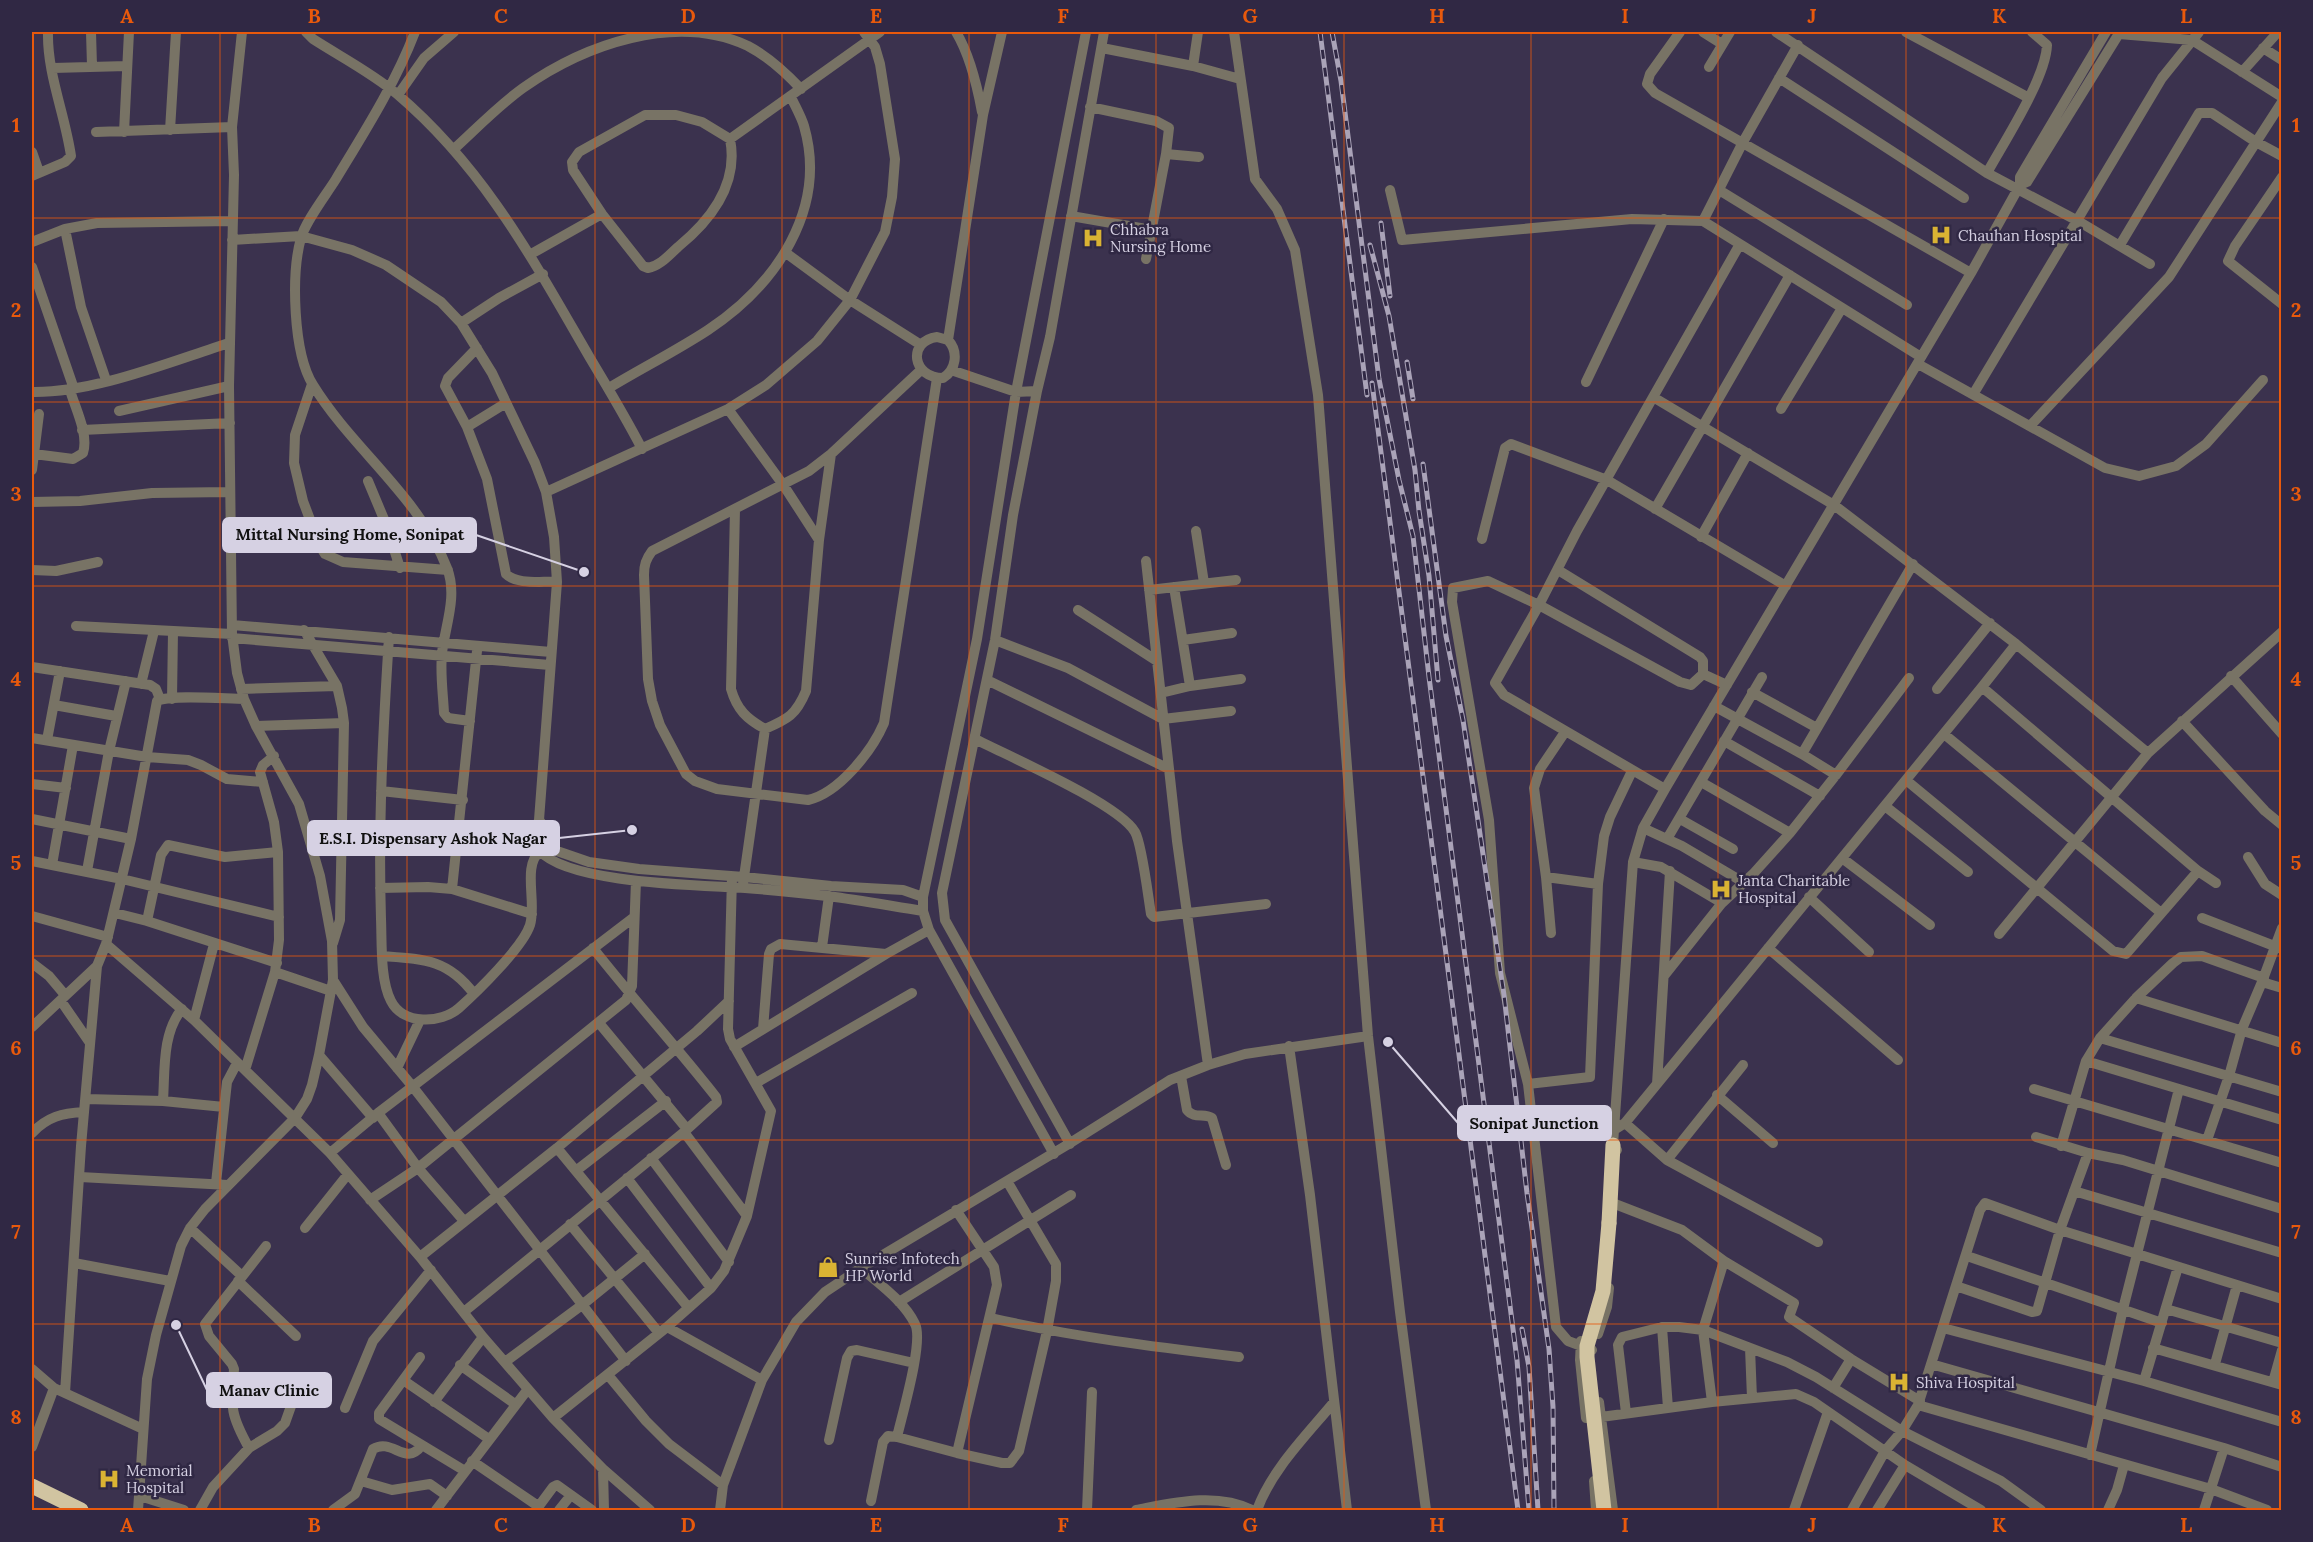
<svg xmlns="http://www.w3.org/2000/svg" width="2313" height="1542" font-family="Lora,serif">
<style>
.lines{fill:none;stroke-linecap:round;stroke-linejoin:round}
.minor{stroke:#787365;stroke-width:10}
.highway{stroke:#d1c4a1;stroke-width:15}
.rail-casing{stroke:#aaa3b8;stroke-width:5}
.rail{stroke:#302844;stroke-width:3;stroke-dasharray:9;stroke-linecap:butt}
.highway-bridge{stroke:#d1c4a1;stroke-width:15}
.grid{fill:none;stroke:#e8590c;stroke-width:1.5;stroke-opacity:0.55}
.labels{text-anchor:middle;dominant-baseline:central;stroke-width:5;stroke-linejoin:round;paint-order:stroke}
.poi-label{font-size:15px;fill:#d6d1e3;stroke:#302844;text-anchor:start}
.leader{fill:none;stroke:#d6d1e3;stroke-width:2}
.callout-dot{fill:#d6d1e3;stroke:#302844;stroke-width:2}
.callout{fill:#d6d1e3;stroke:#d6d1e3;stroke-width:2}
.callout-label{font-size:16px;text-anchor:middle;font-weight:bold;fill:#111}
.neatline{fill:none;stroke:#e8590c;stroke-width:2}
.grid-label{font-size:20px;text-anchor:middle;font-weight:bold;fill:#e8590c}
</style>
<rect width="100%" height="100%" fill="#3b324e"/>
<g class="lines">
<!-- minor -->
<path class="minor" d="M91 32 92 66
M306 32 313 39C341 57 372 73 397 94 485 169 533 260 590 358 608 388 626 418 642 449
M415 32C395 84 365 131 336 179 326 195 305 222 301 238 291 274 293 353 313 385 353 450 419 496 447 568 458 596 445 626 442 653 440 673 443 693 444 713L448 718 470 721
M956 32C970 55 977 85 982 112
M1234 32 1255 179 1277 209 1295 250 1318 395 1368 1036 1400 1312 1426 1510
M1680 32 1650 74 1647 84 1655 93 1971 273
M1703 32 1722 44
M1776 32 1987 173 2078 221 2150 264
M1906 32 2029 98
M2119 34 2192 40 2282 97
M1102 48 1193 66 1240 79
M2263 48 2282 60
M1193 66 1198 32
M1709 67 1730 32
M53 68 127 66
M2242 72 2278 32
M1779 78 1964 198
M398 95 424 58 454 32
M1090 107 1156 121 1169 128 1166 154 1146 259
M645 115H676L702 122 730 139C739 184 711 220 678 247 669 255 660 266 648 268L643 266 602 214 573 170 572 162 579 152Z
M170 130 176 32
M96 132 232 127
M124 132 129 32
M730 139 880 32
M454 149C476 129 498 106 523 88 584 45 675 12 748 46 769 57 785 72 801 89
M32 152 39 172
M1166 154 1199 157
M1987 173C2004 142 2046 78 2047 45L2032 32
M32 176 65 162 71 156C65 114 47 74 48 32
M2282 177 2235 246 2228 261 2282 304
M2020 185 2027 182 2120 32
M1390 190 1402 240 1632 219 1703 221 1921 357
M1719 190 1907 305
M1071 216 1152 230
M1703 221 1743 142 1798 45
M65 229 81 307 106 380
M232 240 301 236 352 250 386 265 441 302 461 323 492 373 535 463 546 492 554 537 557 582 539 820C536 830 532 842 540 851 569 884 701 885 745 888 772 890 800 893 827 896 859 900 891 906 923 911
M32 242 65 229 97 223 233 221
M2120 245 2199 113H2212L2256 142 2282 156
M786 253 850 300 921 345
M531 254 602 214
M32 267 74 389
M461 323 499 298 543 274
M937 337 948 340C959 352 956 370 943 378 912 378 907 341 937 337Z
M948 340 983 115 1002 32
M477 348 448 378 445 386 467 427 487 479 506 574C517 585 541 581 557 582
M1918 364 2105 468 2139 476 2176 466 2206 444 2263 380
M921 370 831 454 809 471 652 551C646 559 644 565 644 575L648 679 652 701 660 725 686 774 695 781 717 789 808 800C839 793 872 751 884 723L937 378
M951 370 1016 392 1037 391
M1586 382 1664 219
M312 384 295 435 294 463 303 501 320 546 325 554 343 562 448 570
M609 388C642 368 676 351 708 330 776 285 828 209 804 126 801 116 795 106 791 97
M32 392C94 393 169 362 229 343
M1974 393 2162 78 2199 32
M1653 397 1834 505 2016 644 2148 753
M728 409 784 486 819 540
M1781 409 1842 308
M119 411 229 386
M2030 426 2169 277 2282 102
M467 427 506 403
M82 430 230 423
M34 454 73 459 83 453C89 434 75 408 70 390
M32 470 39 414
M368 481 386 524 400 568
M546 492 728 409 766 385 817 341 850 300 885 232 892 197 895 159 880 64 875 47 864 32
M32 502 80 501 152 493 229 492
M735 509 731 689C737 710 747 719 765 729
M1655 509 1790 275
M1196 531 1204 583
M1701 537 1748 453
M1482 539 1505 448 1511 444 1607 480 1786 586
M1146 561 1177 841 1208 1065
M32 570 56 571 98 562
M1558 570 1700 657 1703 661V674
M1174 587 1190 686
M1149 590 1236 580
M1078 610 1157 661
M232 625 551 652
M76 626 232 634
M304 630 337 686 342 708 344 723 340 920 333 943
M389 637C383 731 378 825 381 919 382 943 380 980 391 1001 403 1025 441 1024 459 1008 477 992 523 947 530 925 537 903 522 866 540 851
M232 638 550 665
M995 640 1068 668 1163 719 1231 711
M1183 640 1232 633
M32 667 150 685 156 689 160 699
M2231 676 2282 734
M987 680 1169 769
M141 684 154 631
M1982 687 2198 871 2216 883
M241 689 337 686
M1937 689 1990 623
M1752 692 1817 728
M1161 693 1190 686 1241 679
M172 699 173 631
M54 705 116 716
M1714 706 1802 754 1836 775
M2182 721 2265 811 2282 825
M256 726 344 723
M765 729C788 719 796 715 806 691L819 540 831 454
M1944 734 2160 912
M32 738 147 757 188 760 201 765 227 779 263 782
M975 739C1008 756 1119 804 1135 832 1142 844 1148 896 1151 914L1154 917 1266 904
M47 740 60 671
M1724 741 1820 796
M1802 754 1913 564
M1906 780 2113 951 2126 954 2198 871
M1701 782 1790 833
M32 784 66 788
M1665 789 1504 695 1495 683 1539 605 1577 531 1740 244
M381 791 463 800
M1885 806 1968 872
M32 819 131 839
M1680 819 1733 849
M539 820 545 828 550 843 557 851 589 862 639 869 744 877 831 886 903 890 923 897
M1643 828 1682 846 1743 882
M1667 839 1762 677
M2248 857 2265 884 2282 895
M1842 858 1930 925
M32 861 122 879 279 917
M1633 862 1661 867 1722 903
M52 865 73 745
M87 871 109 751 126 681
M1546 877 1598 884
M743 884 765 729
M380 888 428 887 452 889 532 914
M452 889 477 651
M1809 897 1869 952
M115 913 147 921 277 963
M32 916 108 937
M2202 918 2282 949
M147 921 161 855 168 845 225 857 278 852
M1551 933 1546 877 1534 788 1540 769 1565 732
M1999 934 2148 753 2282 632
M106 944 194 1020 330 1153 420 1257 483 1337 553 1418 603 1469 650 1510
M822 947 829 896
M1768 948 1898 1060
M382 956C423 959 448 959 474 994
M32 963 49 976 65 995
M275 972 331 991
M1664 976 1722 903 1753 874 1790 833 1836 775 1909 678
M333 980 363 1027 413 1087 626 1361
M2262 982 2282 988
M2136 998 2282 1043
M61 1001 90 1043
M194 1020 214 944
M599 1023 687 1129
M32 1027 97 966 106 944 131 839 157 701C170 694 227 699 244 699
M763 1029 769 954 771 949 780 944 886 954
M2100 1038 2282 1092
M1289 1046 1310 1195 1347 1510
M734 1047 886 954 929 930
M319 1055 373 1118
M2086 1061 2282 1120
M397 1068 420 1020
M245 1070 275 972 279 940 278 852 274 822 260 772 263 765 274 756
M1181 1076 1187 1110C1194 1119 1204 1113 1212 1118L1226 1165
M756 1083 912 993
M1528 1084 1590 1077 1598 884 1604 836 1610 817 1632 771
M1657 1084 1670 871
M2034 1089 2282 1163
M1717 1095 1773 1143
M86 1099 163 1101 224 1107
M163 1101C165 1070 162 1033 182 1009
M378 1113 418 1168 464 1221
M1625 1123 1667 1160 1818 1242
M1614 1130 1625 1123 1657 1084 1982 687 2016 644
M684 1132 747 1216
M32 1133C47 1117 62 1113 84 1112
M2036 1137 2088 1153 2123 1160 2282 1209
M2207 1140 2229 1076 2242 1029 2262 982 2282 928
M1070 1144 945 920 942 893 995 640 1013 515 1037 391 1050 337 1104 32
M2061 1146 2086 1061 2100 1038 2136 998 2173 963 2181 957 2202 956 2264 978
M557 1148 688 1307
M1617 1150 1613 1145 1614 1130 1633 862 1643 828 1665 789 1971 273 2020 185V177L2106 32
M330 1153 378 1113 633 918
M1054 1154 929 930 923 911V897L977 639 1016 392 1086 32
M651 1158 729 1262
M1667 1160 1743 1065
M577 1170 666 1101
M80 1177 228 1185
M627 1178 711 1288
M216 1183 227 1082 237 1063
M2074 1191 2282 1253
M370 1200 418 1168 626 1000 632 986 636 881
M1615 1204 1682 1230 1724 1261 1794 1303 1789 1317 1851 1359 1920 1401
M956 1210 994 1267 997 1285 957 1453
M570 1224 659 1333
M190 1228 242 1276
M305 1228 348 1174
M1967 1256 2162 1323
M420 1257 557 1148 697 1031 729 1001
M74 1263 170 1281
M861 1268C879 1284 904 1301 915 1324 924 1341 902 1415 897 1437
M238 1281 296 1336
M1956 1286 2032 1312 2037 1311 2060 1230 2088 1153
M899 1302 1071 1195
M2166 1309 2282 1343
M465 1311 684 1132 717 1102 716 1097C676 1046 633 999 593 948
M991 1318C1073 1337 1156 1347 1239 1357
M667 1327 762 1380
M1662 1327 1668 1408
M1943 1328 2144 1381 2282 1422
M1598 1334 1607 1307 1609 1288
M1581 1341 1580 1360 1586 1418
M1750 1348 1752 1398
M2153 1348 2282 1385
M1592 1350 1568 1341 1556 1327 1528 1084 1500 973 1489 820 1452 602 1453 588 1488 581 1539 605 1680 682 1691 685 1703 674 1727 685
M420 1357 379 1413V1419L465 1471
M505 1362 582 1305 645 1254
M1931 1364 2224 1448 2282 1467
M2215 1364 2237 1285
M460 1365 515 1404
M32 1369 54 1388 143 1429
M608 1375 646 1421 669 1444 723 1485
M403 1380 489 1439
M2144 1381 2178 1267
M2273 1382 2282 1350
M1833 1388 1851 1359
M65 1393 81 1146 97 966
M434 1402 483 1337
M1599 1402 1613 1510
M1712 1402 1703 1330 1724 1261
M1918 1405 2211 1489 2267 1510
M345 1408 373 1341 431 1270
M1626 1413 1618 1345 1622 1337 1662 1327H1679L1703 1330 1787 1362 1816 1377 1902 1431 2001 1481 2041 1510
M1601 1417 1712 1402 1796 1394 1814 1402 1905 1465 1981 1510
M553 1418 667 1327 711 1288 724 1271 747 1216 771 1111 730 1039 728 1029 732 877
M829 1440 847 1358 851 1351 857 1350 914 1363
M32 1447 54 1388
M249 1448C230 1414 231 1408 234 1369L232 1364 209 1336 205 1324 266 1246
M2090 1455 2123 1309 2179 1089
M472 1461 538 1506
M603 1469 604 1510
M361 1481 392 1490 430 1484 447 1496
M1594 1481 1596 1510
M140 1496 184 1510
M871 1501 883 1442 888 1436 897 1437 957 1453 1002 1463H1010L1019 1451 1047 1331 1056 1281V1264L1007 1181
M138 1510 147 1379 156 1335 181 1246 190 1228 205 1209 295 1118 307 1099 312 1085 319 1055 333 980 332 941 320 876 299 804 256 726 244 699 237 673 232 634 229 386 234 175 232 127 242 32
M200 1510 213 1487 249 1448 277 1431 285 1423 295 1395
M333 1510 355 1494 373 1449C393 1437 405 1468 422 1445
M436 1510 528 1389
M536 1510 553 1487 557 1485 592 1510
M559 1510 571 1495
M720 1510 723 1485 762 1380 796 1322 825 1292 861 1268 1067 1145 1170 1080 1208 1065 1245 1054 1368 1036
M1087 1510 1092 1392
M1136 1510C1173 1503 1216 1492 1252 1510
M1257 1510C1272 1469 1306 1436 1334 1402
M1794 1510 1828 1412
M1852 1510 1885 1451 1902 1431 1918 1405 1980 1210 1985 1203 2060 1230 2282 1299
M1877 1510 1905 1465
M2108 1510 2117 1490 2124 1465
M2204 1510 2224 1448"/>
<!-- highway -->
<path class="highway" d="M1609 1223 1613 1145
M32 1486 81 1510"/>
<defs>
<path id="rail" d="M1320 32 1367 395
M1332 32 1341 81 1379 379 1399 480 1413 536 1429 677 1517 1360 1529 1510
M1381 223 1390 296
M1370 245 1389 316 1415 470 1419 511 1429 576 1438 680
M1407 362 1413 399
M1372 383 1518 1510
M1423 464 1446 636 1463 720 1504 995 1527 1193 1549 1349 1553 1407 1554 1510
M1522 1329 1529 1367 1538 1510"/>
</defs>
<!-- rail casing -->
<use href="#rail" class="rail-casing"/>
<!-- rail -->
<use href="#rail" class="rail"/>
<!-- highway-bridge -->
<path class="highway-bridge" d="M1604 1510 1587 1357V1346L1603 1291 1609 1223"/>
</g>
<!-- grid -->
<path class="grid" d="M220 32V1510M407 32V1510M595 32V1510M782 32V1510M969 32V1510M1156 32V1510M1344 32V1510M1531 32V1510M1718 32V1510M1906 32V1510M2093 32V1510M32 218H2282M32 402H2282M32 586H2282M32 771H2282M32 956H2282M32 1140H2282M32 1324H2282"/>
<!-- icons -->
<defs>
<symbol id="hospital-bare" viewBox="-9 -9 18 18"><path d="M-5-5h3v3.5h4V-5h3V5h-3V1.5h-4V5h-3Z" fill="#dab333" stroke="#302844" stroke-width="2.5" paint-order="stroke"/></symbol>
<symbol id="shop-bare" viewBox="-9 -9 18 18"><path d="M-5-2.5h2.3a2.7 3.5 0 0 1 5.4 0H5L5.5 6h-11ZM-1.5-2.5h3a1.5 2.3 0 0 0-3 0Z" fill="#dab333" stroke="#302844" stroke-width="2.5" paint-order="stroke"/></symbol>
</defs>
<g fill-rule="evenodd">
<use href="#hospital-bare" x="1926" y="220" width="30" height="30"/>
<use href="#hospital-bare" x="1078" y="223" width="30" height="30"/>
<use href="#hospital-bare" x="1706" y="874" width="30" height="30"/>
<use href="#shop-bare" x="813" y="1252" width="30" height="30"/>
<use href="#hospital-bare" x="1884" y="1367" width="30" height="30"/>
<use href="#hospital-bare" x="94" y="1464" width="30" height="30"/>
</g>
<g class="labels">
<!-- poi labels -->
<g class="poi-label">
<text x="1110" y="229">Chhabra<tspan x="1110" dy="17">Nursing Home</tspan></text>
<text x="1958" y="235">Chauhan Hospital</text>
<text x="1738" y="880">Janta Charitable<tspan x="1738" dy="17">Hospital</tspan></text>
<text x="845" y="1258">Sunrise Infotech<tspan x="845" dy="17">HP World</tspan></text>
<text x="1916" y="1382">Shiva Hospital</text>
<text x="126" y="1470">Memorial<tspan x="126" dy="17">Hospital</tspan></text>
</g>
</g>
<!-- callouts -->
<path class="leader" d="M584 572L476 535M632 830L559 838M1388 1042L1458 1123M176 1325L207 1390"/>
<g class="callout-dot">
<circle cx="584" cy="572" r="6"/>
<circle cx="632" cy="830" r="6"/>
<circle cx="1388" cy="1042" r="6"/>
<circle cx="176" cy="1325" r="6"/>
</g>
<g class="callout">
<rect x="223" y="518" width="253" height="34" rx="6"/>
<rect x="308" y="821" width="251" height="34" rx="6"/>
<rect x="1458" y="1106" width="153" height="34" rx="6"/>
<rect x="207" y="1373" width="124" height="34" rx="6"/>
</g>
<g class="callout-label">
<text x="350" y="540">Mittal Nursing Home, Sonipat</text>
<text x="433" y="844">E.S.I. Dispensary Ashok Nagar</text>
<text x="1534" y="1129">Sonipat Junction</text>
<text x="269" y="1396">Manav Clinic</text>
</g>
<!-- border -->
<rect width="2313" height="1542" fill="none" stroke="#302844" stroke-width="66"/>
<rect x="33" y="33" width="2247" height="1476" class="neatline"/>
<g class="grid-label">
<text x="127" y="23">A</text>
<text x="314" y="23">B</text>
<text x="501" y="23">C</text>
<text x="688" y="23">D</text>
<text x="876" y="23">E</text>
<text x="1063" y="23">F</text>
<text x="1250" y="23">G</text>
<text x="1437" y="23">H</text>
<text x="1625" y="23">I</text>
<text x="1812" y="23">J</text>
<text x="1999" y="23">K</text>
<text x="2186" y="23">L</text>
<text x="16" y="132">1</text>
<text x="2296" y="132">1</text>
<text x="16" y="317">2</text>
<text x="2296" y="317">2</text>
<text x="16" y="501">3</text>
<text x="2296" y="501">3</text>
<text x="16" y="686">4</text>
<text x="2296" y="686">4</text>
<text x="16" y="870">5</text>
<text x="2296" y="870">5</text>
<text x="16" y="1055">6</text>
<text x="2296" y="1055">6</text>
<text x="16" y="1239">7</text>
<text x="2296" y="1239">7</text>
<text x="16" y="1424">8</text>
<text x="2296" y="1424">8</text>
<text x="127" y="1532">A</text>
<text x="314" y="1532">B</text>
<text x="501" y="1532">C</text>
<text x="688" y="1532">D</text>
<text x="876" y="1532">E</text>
<text x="1063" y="1532">F</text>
<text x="1250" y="1532">G</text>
<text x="1437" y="1532">H</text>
<text x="1625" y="1532">I</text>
<text x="1812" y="1532">J</text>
<text x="1999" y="1532">K</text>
<text x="2186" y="1532">L</text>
</g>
</svg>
